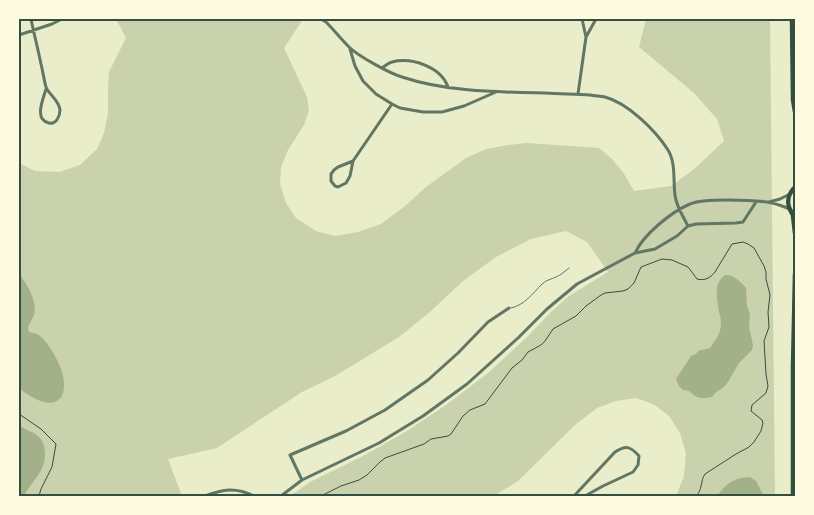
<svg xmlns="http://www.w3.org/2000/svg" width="814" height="515" font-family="'Asap Condensed',sans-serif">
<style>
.green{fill:#cad2ad}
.water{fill:#a3b18a}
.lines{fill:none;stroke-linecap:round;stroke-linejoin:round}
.path{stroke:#344e41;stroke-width:1}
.service{stroke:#617663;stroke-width:1}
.minor{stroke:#617663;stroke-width:3}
.secondary{stroke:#344e41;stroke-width:4.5}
.neatline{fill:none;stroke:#344e41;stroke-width:2}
</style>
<rect width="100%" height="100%" fill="#e9edc9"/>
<!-- green -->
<path class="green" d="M116 19H303L284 48 307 97 309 110 304 125 288 150 281 167 280 184 286 203 296 218 316 231 335 236 358 232 381 224 405 206 426 187 466 158 486 149 508 145 527 143 599 148 612 159 623 172 634 191 671 186 693 170 724 141 717 119 694 93 639 47 646 19H770L775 496H676L684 476 686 453 680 433 669 416 655 405 636 398 616 401 597 408 575 425 518 481 494 496H290L310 482 365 455 407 431 446 405 488 373 527 337 552 311 569 296 608 272 587 242 566 231 531 239 496 257 463 281 431 311 399 337 335 376 302 392 217 448 168 459 182 496H19V163L35 171 59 172 80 165 97 149 104 133 108 113V88L109 72 126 38Z"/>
<!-- water -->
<path class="water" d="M19 274C27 283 38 303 34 315 32 319 30 323 28 327L29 332C33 333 37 333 40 336 45 340 49 346 52 351 77 390 62 423 19 388V334L21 329V324L19 321Z
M725 275C734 275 740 281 746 288L747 306 750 314 749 327 753 345 752 350 739 363 728 382 724 387 715 393 712 397 706 398H701L695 396 689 391 683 390 679 386 676 379 691 356 696 354 698 351 710 348C715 341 721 333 721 324 721 319 720 316 719 312 717 299 713 283 725 275Z
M19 425C25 430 33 431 39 437 44 442 45 448 45 455 45 472 31 482 24 496H19Z
M750 477 756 481 764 496H717C727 483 733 478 750 477Z"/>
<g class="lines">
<!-- path -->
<path class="path" d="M19 414 41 429 56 444 52 467 41 489 39 496
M321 496 341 486 359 480 367 475 380 462 385 458 424 444 431 439 448 436 451 434 463 416 470 410 485 404 512 368 522 360 528 352 541 345 545 341 553 329 576 316 586 306 601 295 605 293 623 291 628 289 634 283 641 267 662 259 672 260 688 267 697 279C705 281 710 278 715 272L732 244 743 242 748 244 754 248 764 266 766 272V279L770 295 768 312 769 327 764 341 766 374 768 386 766 393 752 405 751 411 762 420 763 423 761 431 754 442 749 447 736 454 705 474C700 481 703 490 696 496"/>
<!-- service -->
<path class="service" d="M511 308C525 305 533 293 542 284 546 280 552 279 556 277 561 275 565 271 569 268"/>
<!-- minor -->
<path class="minor" d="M31 19C34 34 38 49 41 64 43 72 44 80 46 87 49 95 59 100 60 110 60 116 56 125 49 123 33 120 44 97 46 89
M321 19 326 22C334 30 341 39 349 47 358 56 389 73 402 77 447 92 497 92 545 93 560 94 575 94 590 95 595 96 601 96 605 97 628 103 656 131 668 150 676 163 673 181 675 195 676 206 683 216 688 226
M19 35 52 24 62 19
M586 37 596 19
M350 49 355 66 363 81 376 94 392 104 400 108 423 112H442L464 106 496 92
M382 68C385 66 388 63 392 62 412 57 441 67 448 87
M578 94 586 37 582 19
M353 161 338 167 334 170 331 174V181L335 186 338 187 346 183 350 176 353 161 392 104
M769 202 780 199 790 194
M635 253C643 235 671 212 690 204 703 198 752 200 767 202 775 203 782 206 790 209
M302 480 290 455 346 431 385 410 428 380 458 353 488 322 509 308
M205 496C223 489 236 487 254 496
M281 496 302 480 379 443 423 416 467 384 518 338 547 309 577 284 635 253 655 249 677 236 688 226 696 224 736 223 743 222 756 202
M574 496 615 452C626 445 630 446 639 456L638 465 633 472 603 486 585 496"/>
<!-- secondary -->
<path class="secondary" d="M792 19 793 100 795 112
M795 187C786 196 786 207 795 217
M793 216 795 233
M793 496V366L795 274"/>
</g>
<!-- border -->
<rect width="814" height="515" fill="none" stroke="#fefae0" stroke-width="40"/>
<rect x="20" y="20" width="774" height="475" class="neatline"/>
</svg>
